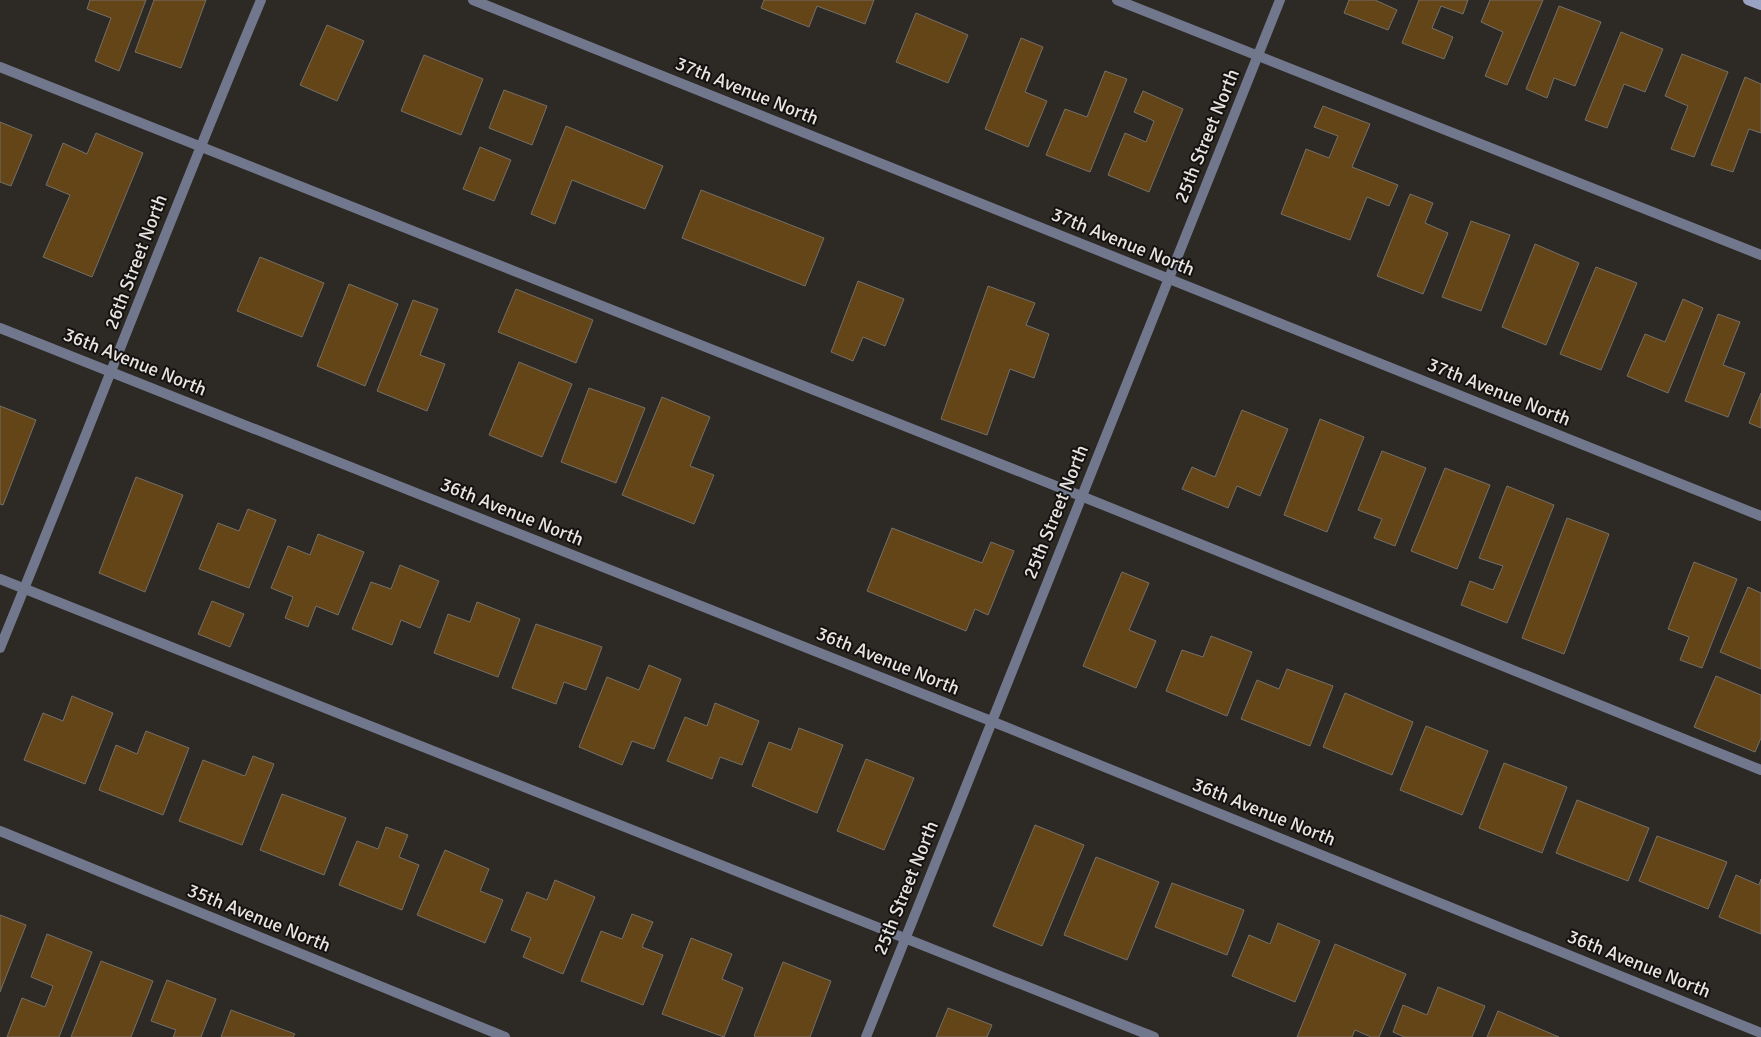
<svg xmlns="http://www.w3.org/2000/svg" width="1761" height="1037" font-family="Signika,sans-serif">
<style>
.building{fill:#644518;stroke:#746f69}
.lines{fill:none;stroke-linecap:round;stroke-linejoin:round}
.service{stroke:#71778c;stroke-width:10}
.minor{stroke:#71778c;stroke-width:10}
.secondary{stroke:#9aa3c4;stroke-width:10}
.labels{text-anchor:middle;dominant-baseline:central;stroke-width:4;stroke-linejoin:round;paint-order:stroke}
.street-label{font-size:19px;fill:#e7e4e1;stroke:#141210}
</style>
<rect width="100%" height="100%" fill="#2d2925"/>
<!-- building -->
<path class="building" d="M90 0H146L119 71 95 61 111 18 87 9Z
M154 0H206L181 68 135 52Z
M764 0H874L865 24 817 6 809 27 761 8Z
M1349 0H1375L1397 10 1388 30 1344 13Z
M1419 0H1468L1463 14 1441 6 1432 28 1453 37 1444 59 1402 43Z
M1490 0H1543L1507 85 1485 76 1503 32 1481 22Z
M1559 6 1601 22 1575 86 1554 78 1547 98 1526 89Z
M916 13 968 35 948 83 896 62Z
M327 25 364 41 337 101 300 85Z
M1621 32 1663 49 1645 92 1624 84 1607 128 1585 120Z
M1021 38 1043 47 1025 92 1047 101 1028 147 985 129Z
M1682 54 1728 72 1694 157 1671 149 1688 106 1665 96Z
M424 55 483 79 461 135 401 111Z
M1105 71 1127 79 1090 172 1046 155 1065 109 1087 117Z
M1745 77 1761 84V133L1749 129 1733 172 1711 165Z
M504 90 547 106 532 145 489 128Z
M1143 91 1183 109 1149 192 1108 175 1125 133 1146 142 1154 121 1134 112Z
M1323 106 1370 124 1352 167 1398 185 1389 206 1367 197 1350 240 1281 214 1306 149 1329 158 1338 136 1314 127Z
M0 122 32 135 11 186 0 182Z
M566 126 663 166 645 209 572 180 555 224 531 214Z
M96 133 143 153 92 277 43 257 70 195 46 185 63 143 87 154Z
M480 147 511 160 494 201 463 189Z
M701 190 824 238 805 286 682 238Z
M1410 194 1433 203 1425 223 1448 233 1423 294 1377 276Z
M1471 221 1510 235 1481 311 1442 297Z
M1535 244 1579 263 1546 345 1502 327Z
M260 257 324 283 302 337 237 311Z
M1596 267 1637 283 1601 370 1560 354Z
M858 281 904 299 885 346 863 337 853 361 831 352Z
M349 284 398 304 365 386 317 366Z
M988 286 1035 303 1026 325 1049 334 1034 378 1010 369 987 435 941 419Z
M516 289 593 320 576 363 498 332Z
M1683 299 1703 308 1668 393 1627 376 1645 334 1665 342Z
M413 300 438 309 420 355 445 364 427 411 377 391Z
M1718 314 1740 322 1723 365 1745 373 1728 417 1685 401Z
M519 362 572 384 542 457 489 435Z
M589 388 645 408 616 483 561 462Z
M1761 393V428L1749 423Z
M662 397 710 417 690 466 714 475 694 524 622 495Z
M0 406 36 420 3 505 0 504Z
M1242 410 1288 429 1260 496 1237 486 1228 508 1182 489 1192 467 1215 477Z
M1320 419 1364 437 1327 532 1284 515Z
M1382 451 1426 468 1395 546 1374 538 1382 519 1358 510Z
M1445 468 1490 485 1457 569 1411 551Z
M136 477 183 495 145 592 99 573Z
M1507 486 1554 505 1507 623 1461 605 1470 581 1493 590 1503 566 1479 558Z
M248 509 276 520 249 588 199 569 218 523 239 531Z
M1567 518 1609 534 1564 654 1522 638Z
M892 528 982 563 991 542 1014 551 988 615 975 609 966 631 867 591Z
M318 534 364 552 338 615 316 606 308 627 285 618 293 597 271 588 288 546 310 555Z
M1694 562 1737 579 1702 668 1680 660 1689 637 1668 629Z
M400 565 439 581 420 628 401 620 392 645 352 629 371 582 391 589Z
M1122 572 1149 583 1129 630 1156 641 1136 688 1083 666Z
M1748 587 1761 593V669L1720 652Z
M212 601 244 614 230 647 198 634Z
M477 602 520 619 498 677 434 653 448 614 470 622Z
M536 624 602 647 586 690 564 682 556 704 512 688Z
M1211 636 1252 652 1227 716 1166 691 1182 650 1203 657Z
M649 665 681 679 654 749 632 741 622 765 579 747 607 677 639 690Z
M1287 669 1333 686 1310 746 1241 719 1257 680 1279 689Z
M1716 676 1761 695V738L1755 752 1694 727Z
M1345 693 1413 722 1392 775 1323 747Z
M72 696 113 713 85 784 24 760 43 713 63 721Z
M715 703 759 721 742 765 720 757 712 779 667 761 685 717 707 726Z
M1426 726 1488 751 1462 815 1400 790Z
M799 728 843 745 817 813 752 786 769 742 791 750Z
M146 731 189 748 163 815 99 790 116 745 137 754Z
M253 756 274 764 242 845 179 821 203 760 245 776Z
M866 759 914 778 884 850 837 831Z
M1504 763 1567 787 1542 853 1479 828Z
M282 794 346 818 324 875 260 850Z
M1577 800 1649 828 1628 881 1556 853Z
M1035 825 1084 845 1042 946 993 926Z
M386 827 408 835 399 857 419 865 402 910 339 885 357 841 378 849Z
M1657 836 1727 862 1708 909 1639 881Z
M445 850 489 869 480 891 503 900 485 943 417 915Z
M1096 857 1159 882 1127 960 1064 935Z
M1736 875 1759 885 1761 879V934L1719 917Z
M555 880 595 897 563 974 523 957 531 938 511 930 527 892 547 900Z
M1172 883 1244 910 1227 955 1155 927Z
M632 914 653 922 642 947 663 955 643 1005 581 981 601 931 622 939Z
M0 915 26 925 0 992Z
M1278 923 1320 941 1295 1002 1232 976 1249 935 1270 944Z
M47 934 92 952 59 1037H7L22 998 45 1007 53 986 31 977Z
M691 938 732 954 722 979 743 988 724 1037 662 1014Z
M1335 944 1406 974 1379 1037H1371L1355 1030 1352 1037H1297Z
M101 961 153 981 131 1037H71Z
M783 962 831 981 810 1037H756L754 1036Z
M167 980 216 999 201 1037H173L176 1030 151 1021Z
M1438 987 1485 1006 1472 1037H1404L1393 1032 1403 1005 1427 1015Z
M948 1008 992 1025 987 1037H936Z
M231 1010 295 1034 293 1037H221Z
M1498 1011 1559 1037H1487Z"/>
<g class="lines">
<!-- service -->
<path class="service" d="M1117 0 1761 255
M0 67 1081 496 1761 770
M0 579 1154 1037"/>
<!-- minor -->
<path class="minor" d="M473 0 1761 516
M0 328 991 721 1761 1033
M0 648C88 433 171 215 261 0
M0 831 505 1037
M866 1037 1280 0"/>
<!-- secondary -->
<path class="secondary" d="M1748 0 1761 5"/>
</g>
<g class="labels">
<!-- street labels -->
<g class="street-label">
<text transform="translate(747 91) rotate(22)">37th Avenue North</text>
<text transform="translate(1207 136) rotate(-68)">25th Street North</text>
<text transform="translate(1123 242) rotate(22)">37th Avenue North</text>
<text transform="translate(136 262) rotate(-69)">26th Street North</text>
<text transform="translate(135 362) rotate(22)">36th Avenue North</text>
<text transform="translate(1499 392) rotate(22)">37th Avenue North</text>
<text transform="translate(512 512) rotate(22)">36th Avenue North</text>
<text transform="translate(1056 512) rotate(-68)">25th Street North</text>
<text transform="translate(888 661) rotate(22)">36th Avenue North</text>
<text transform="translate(1264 812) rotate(22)">36th Avenue North</text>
<text transform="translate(906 888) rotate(-68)">25th Street North</text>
<text transform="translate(259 918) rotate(22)">35th Avenue North</text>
<text transform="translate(1639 964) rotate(22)">36th Avenue North</text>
</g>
</g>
</svg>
